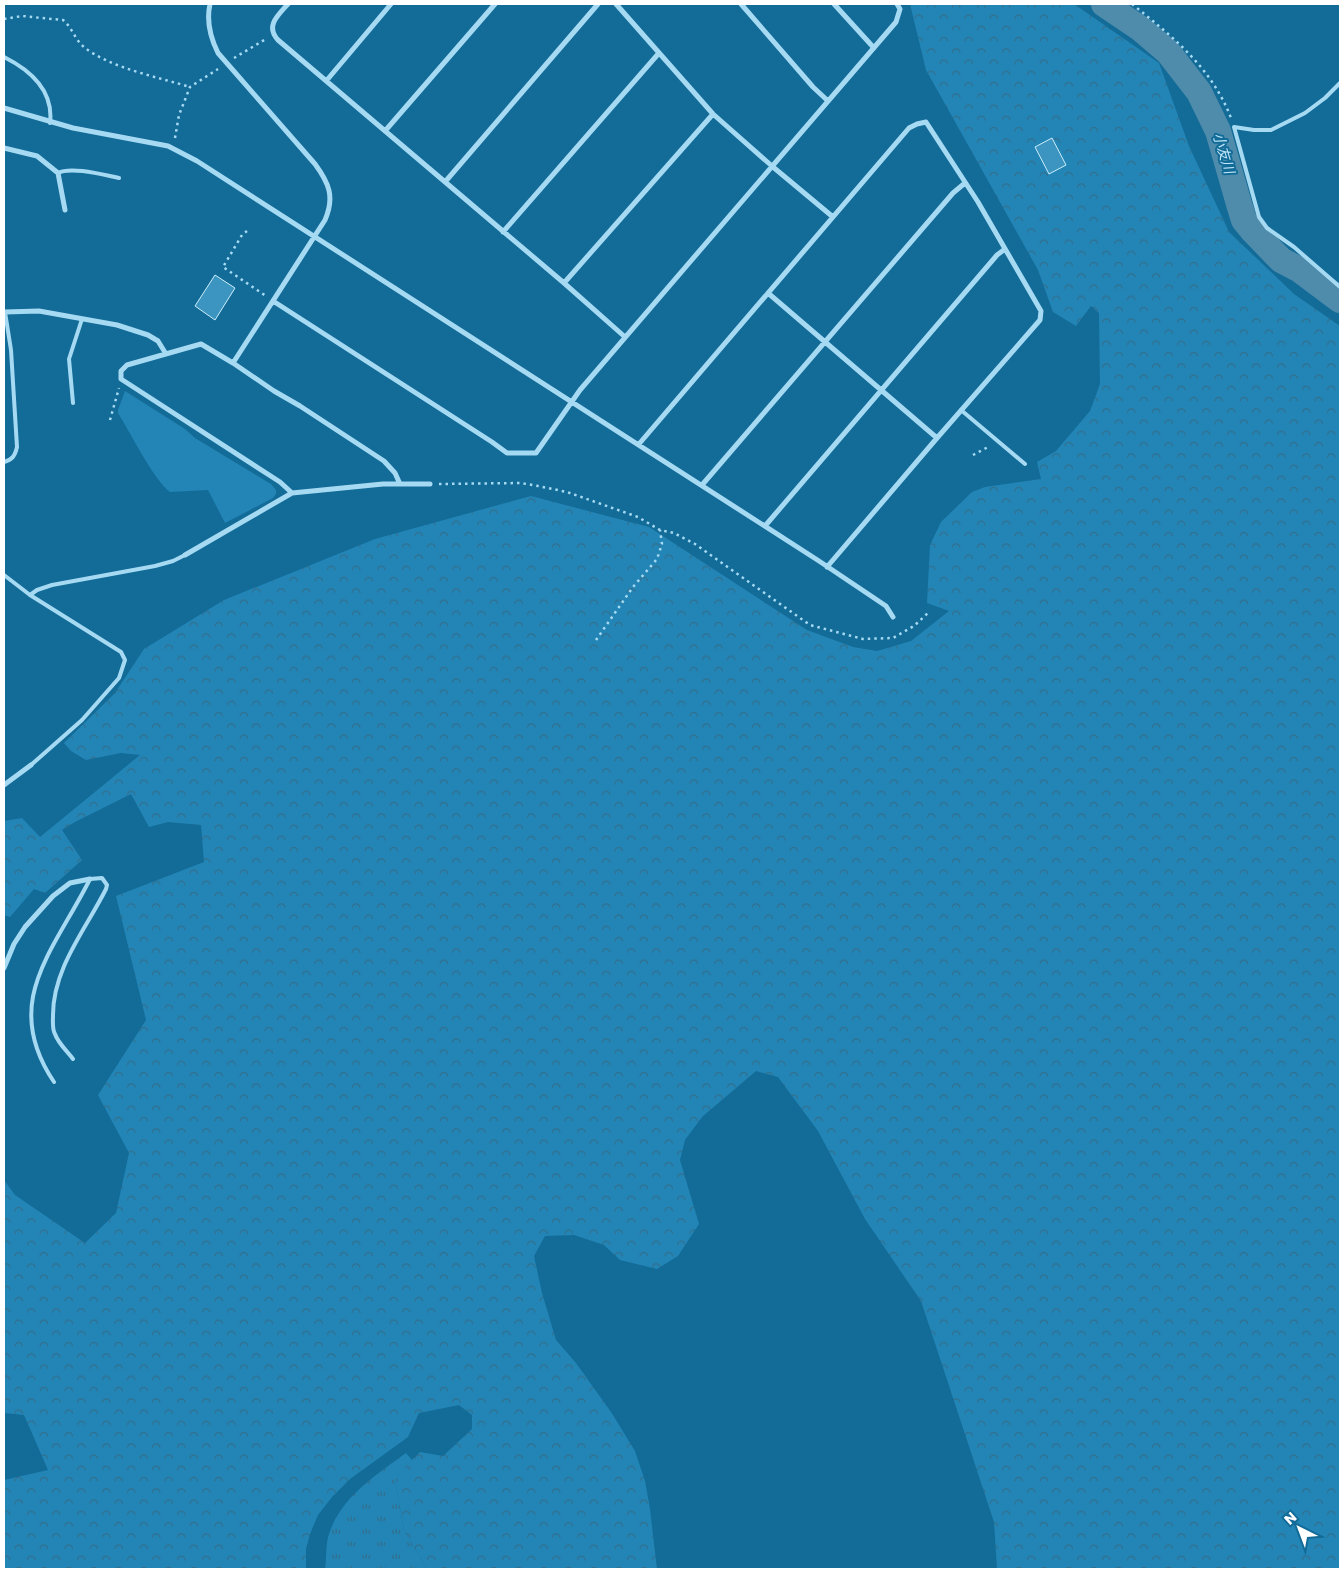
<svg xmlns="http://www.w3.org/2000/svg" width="1344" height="1573" font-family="Poppins,'Noto Sans JP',sans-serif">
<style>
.grass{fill:url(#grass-tufts)}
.forest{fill:url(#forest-crowns)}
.park{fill:#2285b6}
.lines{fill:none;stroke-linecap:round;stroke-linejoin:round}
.river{stroke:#4f8cab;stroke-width:26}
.building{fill:#3c95c0;stroke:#cdeefd}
.path{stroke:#a6daf3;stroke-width:2.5;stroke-dasharray:2.5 4;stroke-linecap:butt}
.service{stroke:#a6daf3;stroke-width:4}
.minor{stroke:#a6daf3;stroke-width:5}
.labels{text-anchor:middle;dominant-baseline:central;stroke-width:4;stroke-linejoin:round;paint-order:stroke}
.water-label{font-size:14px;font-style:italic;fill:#c1e9fb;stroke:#136b98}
</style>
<defs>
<pattern id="grass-tufts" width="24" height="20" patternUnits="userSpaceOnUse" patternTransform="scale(1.25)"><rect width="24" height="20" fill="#2285b6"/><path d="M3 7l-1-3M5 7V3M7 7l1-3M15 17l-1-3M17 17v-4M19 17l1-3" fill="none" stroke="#336e8c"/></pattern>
<pattern id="forest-crowns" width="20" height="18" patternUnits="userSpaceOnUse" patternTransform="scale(1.25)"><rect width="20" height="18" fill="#2285b6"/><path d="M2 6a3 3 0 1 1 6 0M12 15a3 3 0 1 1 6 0" fill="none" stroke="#336e8c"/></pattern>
</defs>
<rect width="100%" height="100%" fill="#136b98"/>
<!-- grass -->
<path class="grass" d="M406 1453 412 1460 395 1481 404 1530 427 1569H325C327 1558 325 1546 329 1534 341 1497 376 1475 406 1453Z"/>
<!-- forest -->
<path class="forest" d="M910 4H1074L1159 63 1189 146 1229 232 1294 294 1340 326V1569H997L994 1522 921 1301 865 1219 818 1131 778 1077 756 1071 702 1117 685 1140 680 1160 699 1224 678 1256 657 1269 620 1260 604 1245 574 1235 545 1236 534 1256 542 1293 556 1340 576 1363 611 1412 635 1451 645 1481 650 1509 657 1569H427L404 1530 395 1481 405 1467 420 1452 443 1456 472 1429V1415L459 1405 419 1413 408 1437 350 1479 332 1497 318 1515 310 1534 306 1549V1569H4V1480L48 1470 24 1415 4 1413V1180L15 1195 85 1243 116 1213 129 1153 98 1095 146 1020 116 896 204 862 201 825 168 822 149 827 131 794 75 822 62 830 82 860 45 893 34 889 10 917 4 915V821L22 818 40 837 140 755 121 753 86 760 71 751 64 743 115 693 144 649 224 600 375 539 531 496 649 527 807 630 853 647 877 651 911 641 949 611 927 603 930 545 941 522 972 492 985 487 1041 479 1037 462 1056 451 1090 411 1100 384 1099 313 1091 306 1076 326 1053 312 1038 270 926 70Z"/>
<!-- park -->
<path class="park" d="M125 391 185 429 195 438 271 484 276 490V494L273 498 225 523 208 490 170 492C153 479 130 432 118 413V410Z"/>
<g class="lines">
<!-- river -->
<path class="river" d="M1104 4 1141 29 1168 52 1199 92 1218 131 1239 204 1244 220 1253 231 1281 260 1300 270 1340 300"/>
</g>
<!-- building -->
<path class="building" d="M1052 138 1066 165 1049 174 1035 147Z
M215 275 235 288 215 320 195 306Z"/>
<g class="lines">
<!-- path -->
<path class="path" d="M1132 4C1173 37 1212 68 1231 118
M4 19 22 16 63 20C72 27 75 40 84 47 110 68 158 77 190 87
M234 58 266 39
M175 138 179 115 190 87 218 69
M247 231 242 235 223 267 266 296
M110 420 119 388
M973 455 990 446
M439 484 521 483 538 486 567 492 638 517 660 530 674 533 695 544 810 625 863 639 893 638 914 626 930 611
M596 640 633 587 657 559 662 544 660 530"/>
<!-- service -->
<path class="service" d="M4 57C30 70 54 90 50 123
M1340 83 1325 98 1305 113 1271 130H1254L1234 127 1259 217 1267 228 1294 247 1340 287
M58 173C71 166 104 175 119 178
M73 403 69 359 82 319
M961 410 1025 464
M4 462C12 460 15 456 17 447L11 350 5 312
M4 575 30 595 121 652 125 660 119 678 82 720 31 765
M30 595 37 590 52 585 155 566 173 561 185 555
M54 1082C0 1002 54 951 90 879L102 878 107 885 106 889C86 929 53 968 53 1015 53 1021 52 1029 55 1034 58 1043 67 1051 73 1059"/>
<!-- minor -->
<path class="minor" d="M210 4C206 22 210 37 218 53L315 164C329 183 335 197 325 220L233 363
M288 4C278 15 265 26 278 40L564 283 625 337
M616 4 713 114 773 167 833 217
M741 4 813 87 828 101
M834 4 874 48
M327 80 391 4
M4 108 73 128 168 146 197 161 819 561 886 606 893 617
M385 131 495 4
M4 148 37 156 58 173 65 210
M445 182 598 4
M503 232 659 53
M564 283 713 114
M768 293 937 438
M273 301 492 442 507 453H536L580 390 896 22 900 9 897 4
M5 312 39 311 117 325 148 335 158 341 166 354
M639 444 909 128 917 124 926 122 978 202 1041 311 1040 320 937 438 827 567
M702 485 953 193 965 183
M292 493 280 482 121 379V371L127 365 201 344 233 363 274 391 300 406 384 461 395 473 400 484
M765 526 997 255 1005 249
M185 555 292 493 383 484H430
M4 785 31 765
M4 968 14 944 25 927 53 896 70 883 90 879"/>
</g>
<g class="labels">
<!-- water labels -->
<g class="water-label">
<text transform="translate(1224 153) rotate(73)">小友川</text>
</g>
</g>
<!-- border -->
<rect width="1344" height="1573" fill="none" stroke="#ffffff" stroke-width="10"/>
<!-- north arrow -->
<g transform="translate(1299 1528) rotate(318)" stroke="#136b98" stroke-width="4" paint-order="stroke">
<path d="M0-4L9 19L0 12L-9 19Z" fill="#ffffff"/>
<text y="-8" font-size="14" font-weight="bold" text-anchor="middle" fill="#ffffff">N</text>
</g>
</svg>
